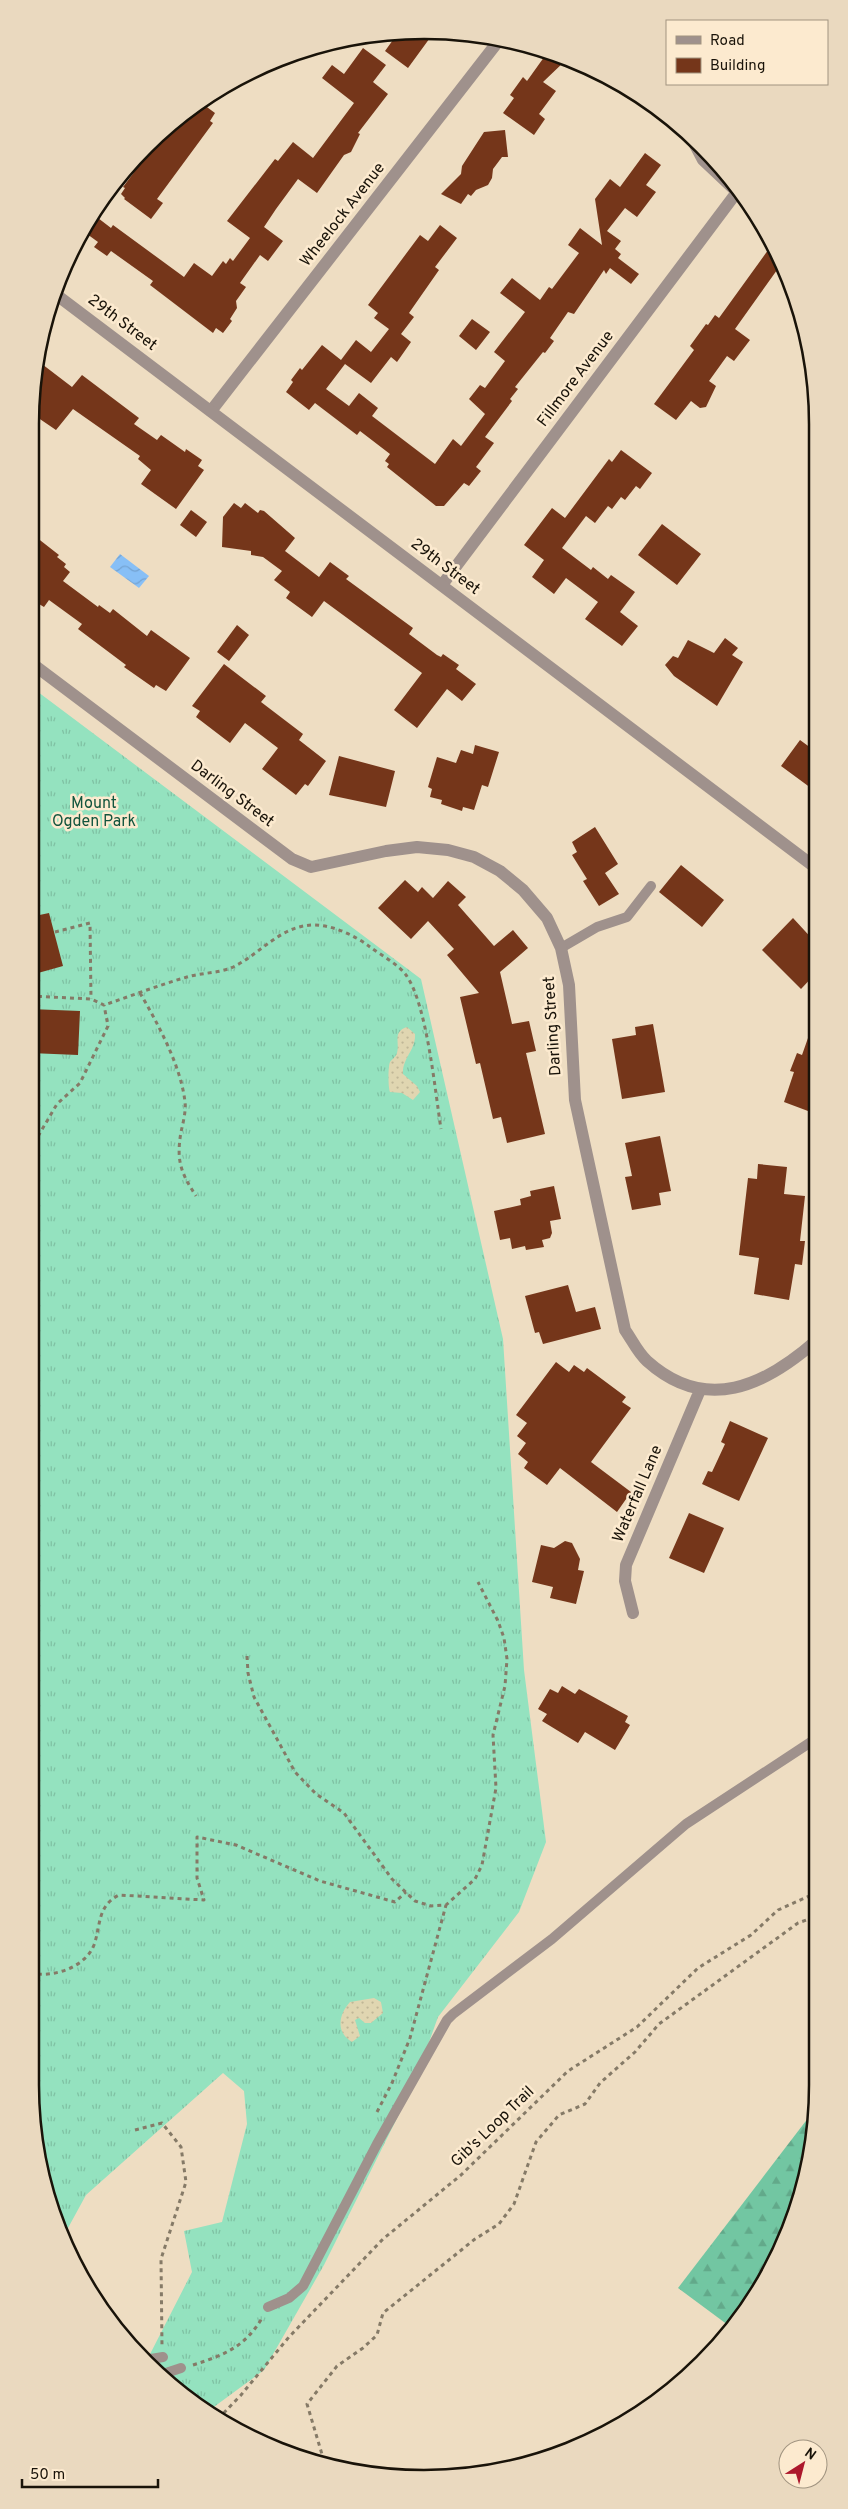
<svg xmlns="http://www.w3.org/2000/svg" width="848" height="2509" font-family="Overpass,sans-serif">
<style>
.grass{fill:url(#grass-tufts)}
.forest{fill:url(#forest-firs)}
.sand{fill:url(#sand-dots)}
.water{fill:url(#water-waves)}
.building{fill:#75361a}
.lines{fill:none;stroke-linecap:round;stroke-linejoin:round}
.path{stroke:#857a67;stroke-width:3;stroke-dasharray:4 4;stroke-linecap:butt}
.service{stroke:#9f918c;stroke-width:10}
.minor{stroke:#9f918c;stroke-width:12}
.tertiary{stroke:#9f918c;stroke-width:12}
.labels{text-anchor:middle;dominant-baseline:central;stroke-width:5;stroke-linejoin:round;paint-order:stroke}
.street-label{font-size:16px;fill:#191309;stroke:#fceacf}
.park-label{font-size:16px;fill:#12553e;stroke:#fceacf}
.rim{fill:none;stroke:#191309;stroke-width:2.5}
</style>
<defs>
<pattern id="grass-tufts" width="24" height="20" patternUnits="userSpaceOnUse" patternTransform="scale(1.25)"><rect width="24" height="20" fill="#94e2bf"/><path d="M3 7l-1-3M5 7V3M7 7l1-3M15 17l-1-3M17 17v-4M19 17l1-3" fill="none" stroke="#7fc1a3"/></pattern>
<pattern id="forest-firs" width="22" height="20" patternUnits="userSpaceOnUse" patternTransform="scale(1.25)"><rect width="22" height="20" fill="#72c6a2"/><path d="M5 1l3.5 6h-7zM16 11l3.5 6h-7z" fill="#62a98a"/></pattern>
<pattern id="sand-dots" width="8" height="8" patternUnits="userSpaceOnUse" patternTransform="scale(1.25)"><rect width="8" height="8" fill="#e0d6b1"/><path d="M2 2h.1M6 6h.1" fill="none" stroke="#c0b797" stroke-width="1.8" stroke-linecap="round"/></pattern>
<pattern id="water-waves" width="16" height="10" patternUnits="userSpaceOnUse" patternTransform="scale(1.25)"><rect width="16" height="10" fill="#87bff6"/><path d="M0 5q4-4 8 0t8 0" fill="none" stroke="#74a3d2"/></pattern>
</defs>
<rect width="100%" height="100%" fill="#eeddc2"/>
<!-- grass -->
<path class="grass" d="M30 686 421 979 503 1339 524 1670 546 1842 519 1912 438 2017 414 2084 324 2265 264 2370 207 2412 184 2397 146 2362 192 2272 184 2231 222 2222 247 2124 244 2091 223 2073 86 2195 62 2239 38 2162 30 2085Z"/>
<!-- forest -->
<path class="forest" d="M815 2109 805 2187 751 2304 732 2328 678 2288Z"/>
<!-- sand -->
<path class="sand" d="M407 1027 415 1034C416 1050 402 1058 403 1074L417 1086 420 1092 413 1100 402 1093 390 1092C388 1088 388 1066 390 1062 392 1059 396 1057 397 1053 400 1042 392 1032 407 1027Z
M374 1998 381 2002 383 2013 371 2023H365L359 2018 355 2020 360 2036 352 2042C335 2032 339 2014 350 2002Z"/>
<!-- water -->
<path class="water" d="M120 554 149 576 139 588 110 567Z"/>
<!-- building -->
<path class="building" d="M435 31 408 68 385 51 398 33Z
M363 48 386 65 373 82 388 94 358 133 360 134 351 152 344 155 317 193 298 179 276 209 264 227 283 241 268 261 260 255 240 283 246 287 236 301 237 308 230 319 232 321 223 333 216 328 213 333 150 285 153 281 111 251 107 256 94 247 98 242 87 234 98 218 111 228 113 225 184 277 194 263 212 276 223 261 226 264 230 258 233 261 250 238 227 221 275 159 278 161 293 142 313 158 354 103 322 78 332 65 344 74Z
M547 53 565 61 543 82 556 91 539 114 545 119 534 135 503 113 514 98 510 95 523 77 527 81Z
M200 102 215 113 210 121 213 123 157 199 163 203 151 219 124 199 125 198 121 194 125 188 123 187 171 123Z
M505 130 508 157H502L493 169 492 178 488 185 476 190 471 196 468 194 461 204 441 194 461 174 462 166 484 132Z
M645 153 661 165 646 185 656 192 637 217 625 208 607 231 621 241 615 249 621 254 618 258 639 274 631 284 610 268 606 274 604 270 574 314 568 312 550 338 554 341 545 353 543 352 515 387 518 389 510 399 512 401 485 437 494 443 476 467 481 471 469 486 464 483 444 506H436L387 467 389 464 385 461 390 454 360 431 357 435 315 403 309 410 286 392 293 382 291 380 300 368 302 370 322 345 341 360 356 340 371 352 389 329 374 318 378 313 368 305 420 235 428 241 440 225 457 238 435 267 439 270 409 313 414 317 401 334 411 342 397 362 391 357 371 383 345 364 326 389 349 406 359 393 378 408 372 416 435 464 453 439 461 446 485 414 469 399 480 385 485 388 505 361 494 352 525 312 500 293 512 278 540 300 549 287 552 289 579 253 568 245 580 228 602 245 595 199 610 179 620 187Z
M771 246 782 263 735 329 750 340 734 361 727 356 709 381 716 386 706 407 700 408 691 401 676 420 654 404 694 350 690 346 706 324 708 325 715 315 719 318Z
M472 319 490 332 476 350 459 336Z
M38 361 72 387 82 375 139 418 134 424 157 440 161 435 185 452 186 449 202 460 198 466 204 470 176 509 141 484 151 470 138 459 140 456 73 409 56 430 31 413Z
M621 450 652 473 640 489 636 486 625 500 621 497 612 509 608 506 595 523 586 516 562 548 591 570 593 567 608 579 611 575 635 592 620 612 638 626 622 646 585 619 598 602 566 578 554 594 532 577 544 560 524 545 552 508 565 518 609 459 612 462Z
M234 503 241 508 245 503 258 513 260 510 264 511 295 538 285 551 319 577 330 562 349 576 346 579 413 628 409 634 437 655 441 657 443 654 459 665 456 669 476 684 462 701 447 689 417 728 394 710 422 673 324 601 312 617 286 598 290 592 274 580 282 571 263 557 251 555V551L222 547 223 517Z
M191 510 207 522 196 537 180 525Z
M662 524 701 554 677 585 638 555Z
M36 537 59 555 57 557 66 564 64 567 70 572 63 581 98 607 99 605 110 613 113 609 147 636 151 630 190 658 166 691 156 685 154 688 124 667 126 665 78 629 82 624 49 600 44 607 39 604 30 616V545Z
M237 625 249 635 229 661 217 652Z
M725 638 738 648 732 655 743 662 717 706 674 676 665 665 673 656 678 658 688 640 714 653Z
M224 664 266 696 261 702 303 734 299 740 326 761 308 786 305 784 296 795 262 769 278 748 245 723 230 743 196 717 200 711 192 706Z
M800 740 815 751V791L781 766Z
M475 745 499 752 488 787 482 785 474 810 463 807 462 811 441 804 442 800 430 797 432 789 428 787 437 757 456 763 461 750 473 754Z
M339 756 395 771 386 807 329 795Z
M595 827 618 864 605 873 619 894 599 906 583 881 587 879 572 855 577 852 572 842Z
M681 865 724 900 702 927 659 892Z
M405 880 418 892 422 887 433 898 448 881 466 897 458 905 494 946 513 930 528 948 500 972 512 1024 529 1021 536 1051 526 1053 545 1134 507 1143 501 1117 493 1119 480 1063 476 1064 460 997 479 993 447 955 454 949 428 921 411 939 378 908Z
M49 913 63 966 38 973 33 955 30 956V917Z
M793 918 816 943V973L801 989 762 950Z
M30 1009 80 1011 78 1055 30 1053Z
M814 1021H816V1114L784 1102 794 1072 790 1071 797 1053 802 1055Z
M653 1024 665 1092 622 1099 612 1039 636 1035 635 1027Z
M660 1136 671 1191 659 1193 661 1205 632 1210 625 1177 632 1176 625 1143Z
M758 1164 787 1167 784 1194 805 1196 800 1241H805L802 1265 795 1264 789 1300 754 1294 759 1258 739 1255 748 1178 757 1179Z
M554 1186 561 1219 550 1221 552 1233 550 1238 542 1240 544 1247 526 1250 525 1246 512 1249 510 1238 500 1240 494 1211 521 1205 520 1199 531 1196 530 1191Z
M568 1285 576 1312 595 1307 601 1329 543 1344 539 1332 535 1333 525 1296Z
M556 1362 569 1372 574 1365 584 1372 587 1368 626 1397 622 1402 631 1408 591 1462 631 1492 617 1512 560 1468 547 1485 524 1468 528 1462 518 1454 526 1443 517 1436 527 1423 516 1415Z
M730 1421 768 1438 739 1501 702 1484 708 1471 712 1472 725 1444 721 1442Z
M689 1513 724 1528 704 1573 669 1558Z
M565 1541 572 1543 580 1559 578 1570 584 1571 576 1604 550 1598 553 1587 532 1582 541 1545 554 1548Z
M562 1686 575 1694 579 1689 628 1716 625 1722 630 1725 615 1750 585 1732 578 1743 542 1721 547 1714 538 1709 550 1689 558 1693Z"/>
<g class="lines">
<!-- path -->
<path class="path" d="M55 932 90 923 91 999
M140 993C158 1024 181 1066 185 1102 186 1112 183 1123 181 1132 176 1161 181 1173 196 1196
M30 996 91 999 104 1005C131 996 159 985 187 977 201 973 218 973 231 968 260 955 280 925 314 925 333 925 356 936 370 947 381 955 398 964 406 975 427 1004 435 1091 441 1129
M30 1150 57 1104 80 1083 108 1026 104 1005
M247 1656 248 1673 254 1697 295 1772 316 1794 344 1813 392 1879 415 1901 431 1906 446 1905 475 1879 482 1865 496 1788 493 1735 505 1686 507 1659 504 1638 498 1621 478 1582
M30 1973C52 1978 85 1968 94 1945 101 1925 97 1906 119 1895L204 1900 197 1878V1837L236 1845 320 1881 395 1902 406 1892
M377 2112 392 2083 410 2038 446 1905
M135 2130 162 2123 181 2147 186 2182 161 2259 162 2346
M193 2365C224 2355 245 2347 262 2318
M218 2419 241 2395 289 2337 383 2239 461 2175 568 2071 637 2027 698 1968 751 1935 778 1910 818 1892
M324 2461 307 2404 337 2366 363 2348 377 2335 383 2313 475 2239 499 2224 514 2204 536 2142 559 2115 585 2104 600 2083 635 2052 659 2024 798 1923 818 1916"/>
<!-- service -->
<path class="service" d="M561 948 597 927 627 917 651 886
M268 2307 289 2298 303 2286 377 2144 447 2020 453 2014 552 1939 686 1824 817 1738
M141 2357 151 2359 163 2357
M160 2375 181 2368"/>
<!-- minor -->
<path class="minor" d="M693 141 703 160 737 192
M211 411 500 39
M442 585 737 192
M30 662 292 859 311 867 386 851 417 847 448 850 474 857 500 871 523 890 547 918 561 948 569 985 575 1100 625 1330C632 1340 638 1353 647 1361 706 1414 765 1386 817 1340
M633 1613 625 1581 626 1565 700 1390"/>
<!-- tertiary -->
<path class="tertiary" d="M54 293 816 868"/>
</g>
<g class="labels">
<!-- street labels -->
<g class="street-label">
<text transform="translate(343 215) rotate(-52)">Wheelock Avenue</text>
<text transform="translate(122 323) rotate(37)">29th Street</text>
<text transform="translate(576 379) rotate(-53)">Fillmore Avenue</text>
<text transform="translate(445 567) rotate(37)">29th Street</text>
<text transform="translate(232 794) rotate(37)">Darling Street</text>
<text transform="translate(553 1026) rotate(-94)">Darling Street</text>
<text transform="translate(638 1494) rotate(-67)">Waterfall Lane</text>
<text transform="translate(493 2127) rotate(-44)">Gib's Loop Trail</text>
</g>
<!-- park labels -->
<g class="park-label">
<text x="94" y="804">Mount<tspan x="94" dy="18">Ogden Park</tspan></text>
</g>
</g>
<!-- crop -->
<path d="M0 0H848V2509H0ZM424 39H424A385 385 0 0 1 809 424V2085A385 385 0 0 1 424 2470H424A385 385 0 0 1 39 2085V424A385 385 0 0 1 424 39Z" fill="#ead9bf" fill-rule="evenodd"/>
<path class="rim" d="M424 39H424A385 385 0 0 1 809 424V2085A385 385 0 0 1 424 2470H424A385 385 0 0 1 39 2085V424A385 385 0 0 1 424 39Z"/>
<!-- legend -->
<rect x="666" y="20" width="162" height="65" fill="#fceacf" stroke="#a19480"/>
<rect x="676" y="36" width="25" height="8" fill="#9f918c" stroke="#a19480"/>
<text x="710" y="45" font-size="15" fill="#191309">Road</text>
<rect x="676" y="58" width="25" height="15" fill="#75361a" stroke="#a19480"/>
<text x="710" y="70" font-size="15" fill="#191309">Building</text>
<!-- north arrow -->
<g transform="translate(803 2464) rotate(36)"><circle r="24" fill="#fceacf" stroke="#a19480"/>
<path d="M0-4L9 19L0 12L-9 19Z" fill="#ac182c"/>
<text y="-8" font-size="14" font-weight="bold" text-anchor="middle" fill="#191309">N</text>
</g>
<!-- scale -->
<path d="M22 2479v8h136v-8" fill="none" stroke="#191309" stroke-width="2.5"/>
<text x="30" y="2479" font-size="15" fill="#191309" stroke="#fceacf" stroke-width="4" paint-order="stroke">50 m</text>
</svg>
